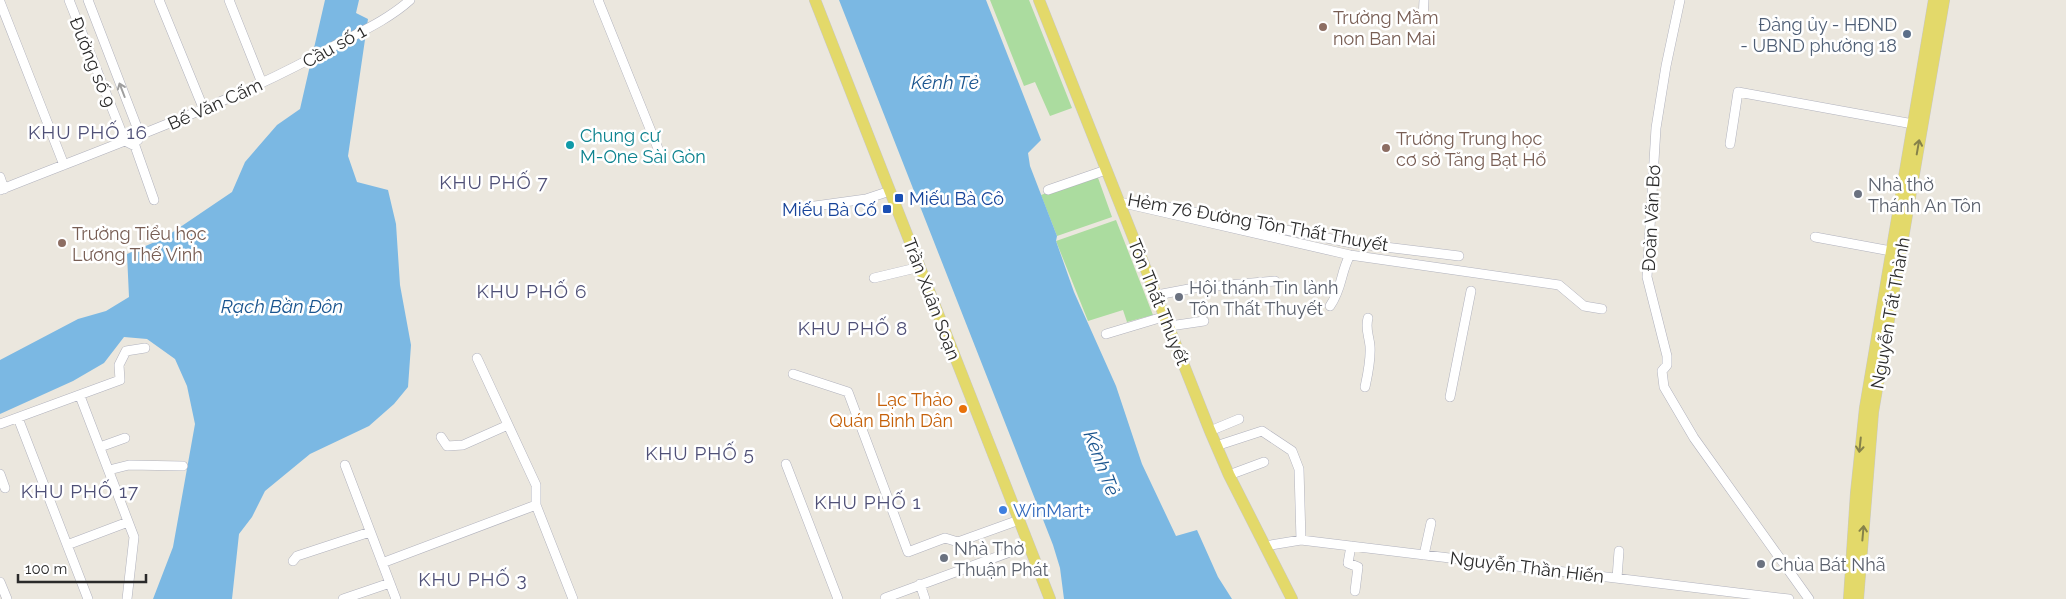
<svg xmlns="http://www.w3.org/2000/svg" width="2066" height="599" font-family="Raleway,sans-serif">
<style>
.green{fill:#abdc9f}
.water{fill:#7bb8e3}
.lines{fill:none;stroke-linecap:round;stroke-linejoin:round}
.minor-casing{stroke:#b1b2bd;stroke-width:10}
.major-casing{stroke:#c8c8c8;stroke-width:12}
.minor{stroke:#fff;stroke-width:9}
.major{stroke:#e3d96a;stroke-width:11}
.oneway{stroke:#9f9f9f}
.oneway2{stroke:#86824a}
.education-dot{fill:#8d6e63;stroke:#fff;stroke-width:2}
.service-dot{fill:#5c6f8a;stroke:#fff;stroke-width:2}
.culture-dot{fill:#0f9aa8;stroke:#fff;stroke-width:2}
.worship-dot{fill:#6b7280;stroke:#fff;stroke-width:2}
.transit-dot{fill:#1a4fb4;stroke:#fff;stroke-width:2}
.food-dot{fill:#e8710a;stroke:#fff;stroke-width:2}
.shop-dot{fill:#3f7fe0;stroke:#fff;stroke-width:2}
.labels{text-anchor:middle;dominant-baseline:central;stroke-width:5;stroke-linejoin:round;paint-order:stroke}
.education-label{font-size:18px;fill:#785e54;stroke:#fff;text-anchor:start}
.service-label{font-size:18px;fill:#4e5e75;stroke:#fff;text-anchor:end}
.street-label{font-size:18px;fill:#2a2a2a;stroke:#fff}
.culture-label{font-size:18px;fill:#0d838f;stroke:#fff;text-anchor:start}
.worship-label{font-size:18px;fill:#5b616d;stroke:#fff;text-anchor:start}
.transit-label{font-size:18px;fill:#164399;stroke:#fff;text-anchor:start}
.food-label{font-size:18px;fill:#c56008;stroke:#fff;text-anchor:end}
.shop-label{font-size:18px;fill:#366cbe;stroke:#fff;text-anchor:start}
.water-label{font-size:19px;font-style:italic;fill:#1a558f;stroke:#fff}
.neighbourhood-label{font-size:19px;letter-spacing:1px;fill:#4f5077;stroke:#fff}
</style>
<rect width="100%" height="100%" fill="#ebe7de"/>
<!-- green -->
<path class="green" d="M990 0H1029L1072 108 1050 116 1035 82 1024 86Z
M1097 175 1112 217 1057 236 1041 195Z
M1116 220 1153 315 1127 322 1123 310 1088 321 1056 241Z"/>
<!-- water -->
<path class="water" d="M325 0H359L356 13 368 19 348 156 357 182 388 190 396 224 400 285 411 345 408 387 394 404 369 426 310 454 265 491 252 517 239 534 232 599H153L173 547 195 424 187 386 175 359 147 339 124 337 104 363 73 381 0 414V360L78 319 106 311 129 297 127 254 164 238 232 192 245 162 277 125 300 109Z
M839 0H986L1041 140 1028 153 1030 166 1057 236 1056 241 1074 292 1116 386 1142 464 1176 536 1197 530 1218 577 1232 599H1064L1060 568 1053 545Z"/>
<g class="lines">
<defs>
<path id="minor" d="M69 0 125 141 135 146 154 200
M88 0 140 135 138 140
M159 0 204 110
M229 0 262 83
M598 0 661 156
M1680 0 1666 66 1656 128 1647 277 1667 356V365L1662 371 1664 387 1694 438 1809 599
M0 2 64 165
M1423 20 1424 0
M1730 144 1738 92 1913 124
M0 177 4 189
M0 190C112 145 226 106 332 47 358 33 388 20 410 0
M1048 190 1106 170
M1119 202 1350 255 1559 285 1584 306 1602 309
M815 206 866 199 890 191
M1163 206 1352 243 1459 256
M1815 237 1891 251
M874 278 920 267
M1157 295 1194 288 1275 281
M1330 306C1343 287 1340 273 1350 255
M1170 326 1204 321
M1106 334 1166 316
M477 358 536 485V505L573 599
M793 374 848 392 908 552 945 538 958 542 1019 520
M1365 387C1368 373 1371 360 1370 346 1369 335 1365 329 1368 318
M80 396 134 537 127 599
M1450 397 1471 291
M18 418 88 599
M0 424 120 380 119 365 126 351 145 348
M1210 431 1239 419
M441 437 447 446 463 445 508 425
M1216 446 1262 431 1292 451 1299 469 1301 540
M100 447 125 438
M786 464 838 599
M345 465 396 599
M109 470 129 465 183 466
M0 474 5 488
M1229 475 1264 462
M67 545 128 522
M1265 546 1301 540 1789 599
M1351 546 1348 563 1358 567 1355 591
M1424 555 1431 523
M293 561 297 556 370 532
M382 563 536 505
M1617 578 1619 551
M0 582 7 599
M920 584 925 599
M885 598 1029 545
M343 599 390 583"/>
<path id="major" d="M815 0 1050 599
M1039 0 1210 431 1229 475 1292 599
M1849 599 1856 493 1865 408 1934 0
M1858 599 1873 412 1944 0"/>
</defs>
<!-- minor casing -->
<use href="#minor" class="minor-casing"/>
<!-- major casing -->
<use href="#major" class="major-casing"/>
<!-- minor -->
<use href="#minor" class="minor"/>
<!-- major -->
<use href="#major" class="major"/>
</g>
<!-- one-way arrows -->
<defs><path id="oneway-shaft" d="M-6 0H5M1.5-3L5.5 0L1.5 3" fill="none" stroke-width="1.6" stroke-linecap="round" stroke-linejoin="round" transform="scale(1.25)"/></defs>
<use class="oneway" href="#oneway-shaft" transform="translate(122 90) rotate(-111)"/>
<g class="oneway2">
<use href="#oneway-shaft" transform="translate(1918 147) rotate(-80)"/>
<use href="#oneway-shaft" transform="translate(1860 445) rotate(96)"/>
<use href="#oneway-shaft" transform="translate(1863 533) rotate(-85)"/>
</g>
<!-- markers -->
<g class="education-dot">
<circle cx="1323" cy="27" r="5"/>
<circle cx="1386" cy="148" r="5"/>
<circle cx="62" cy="243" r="5"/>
</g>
<circle class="service-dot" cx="1907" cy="34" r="5"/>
<circle class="culture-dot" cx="570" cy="145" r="5"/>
<g class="worship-dot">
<circle cx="1858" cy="194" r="5"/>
<circle cx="1179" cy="297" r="5"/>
<circle cx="944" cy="558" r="5"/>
<circle cx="1761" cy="564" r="5"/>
</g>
<g class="transit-dot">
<rect x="894" y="193" width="10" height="10" rx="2.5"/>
<rect x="882" y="204" width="10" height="10" rx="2.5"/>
</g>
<circle class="food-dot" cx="963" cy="409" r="5"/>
<circle class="shop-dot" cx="1003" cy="510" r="5"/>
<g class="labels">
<!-- education labels -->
<g class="education-label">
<text x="1333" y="17">Trường Mầm<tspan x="1333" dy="21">non Ban Mai</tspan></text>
<text x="1396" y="138">Trường Trung học<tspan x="1396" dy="21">cơ sở Tăng Bạt Hổ</tspan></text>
<text x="72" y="233">Trường Tiểu học<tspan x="72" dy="21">Lương Thế Vinh</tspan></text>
</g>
<!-- service labels -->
<g class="service-label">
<text x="1897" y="24">Đảng ủy - HĐND<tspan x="1897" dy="21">- UBND phường 18</tspan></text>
</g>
<!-- street labels -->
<g class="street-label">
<text transform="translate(334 46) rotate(-29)">Cầu số 1</text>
<text transform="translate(93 62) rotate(68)">Đường số 9</text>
<text transform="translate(215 104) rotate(-24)">Bế Văn Cấm</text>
<text transform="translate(1651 218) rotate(-87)">Đoàn Văn Bơ</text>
<text transform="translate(1258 222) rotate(10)">Hẻm 76 Đường Tôn Thất Thuyết</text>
<text transform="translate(932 299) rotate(69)">Trần Xuân Soạn</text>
<text transform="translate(1159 302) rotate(68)">Tôn Thất Thuyết</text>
<text transform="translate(1890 313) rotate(-80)">Nguyễn Tất Thành</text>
<text transform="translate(1527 567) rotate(7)">Nguyễn Thần Hiến</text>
</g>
<!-- culture labels -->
<g class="culture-label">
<text x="580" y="135">Chung cư<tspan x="580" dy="21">M-One Sài Gòn</tspan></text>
</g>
<!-- worship labels -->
<g class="worship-label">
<text x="1868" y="184">Nhà thờ<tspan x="1868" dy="21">Thánh An Tôn</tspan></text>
<text x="1189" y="287">Hội thánh Tin lành<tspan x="1189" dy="21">Tôn Thất Thuyết</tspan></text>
<text x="954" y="548">Nhà Thờ<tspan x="954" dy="21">Thuận Phát</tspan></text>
<text x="1771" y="564">Chùa Bát Nhã</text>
</g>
<!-- transit labels -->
<g class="transit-label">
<text x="909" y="198">Miếu Bà Cô</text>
<text x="877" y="209" text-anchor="end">Miếu Bà Cố</text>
</g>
<!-- food labels -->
<g class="food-label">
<text x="953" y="399">Lạc Thảo<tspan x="953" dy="21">Quán Bình Dân</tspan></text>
</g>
<!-- shop labels -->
<g class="shop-label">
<text x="1013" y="510">WinMart+</text>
</g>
<!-- water labels -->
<g class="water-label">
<text x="945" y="82">Kênh Tẻ</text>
<text x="282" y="306">Rạch Bần Đôn</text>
<text transform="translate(1102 463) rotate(69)">Kênh Tẻ</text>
</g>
<!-- neighbourhood labels -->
<g class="neighbourhood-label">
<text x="88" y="132">KHU PHỐ 16</text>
<text x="494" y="182">KHU PHỐ 7</text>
<text x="532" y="291">KHU PHỐ 6</text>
<text x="853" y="328">KHU PHỐ 8</text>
<text x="700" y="453">KHU PHỐ 5</text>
<text x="80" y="491">KHU PHỐ 17</text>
<text x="868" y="502">KHU PHỐ 1</text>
<text x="473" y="579">KHU PHỐ 3</text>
</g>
</g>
<!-- scale -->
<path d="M18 574v8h128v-8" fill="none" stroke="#2a2a2a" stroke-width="2.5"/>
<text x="25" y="574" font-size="15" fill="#2a2a2a" stroke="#ffffff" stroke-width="4" paint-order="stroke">100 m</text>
</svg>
